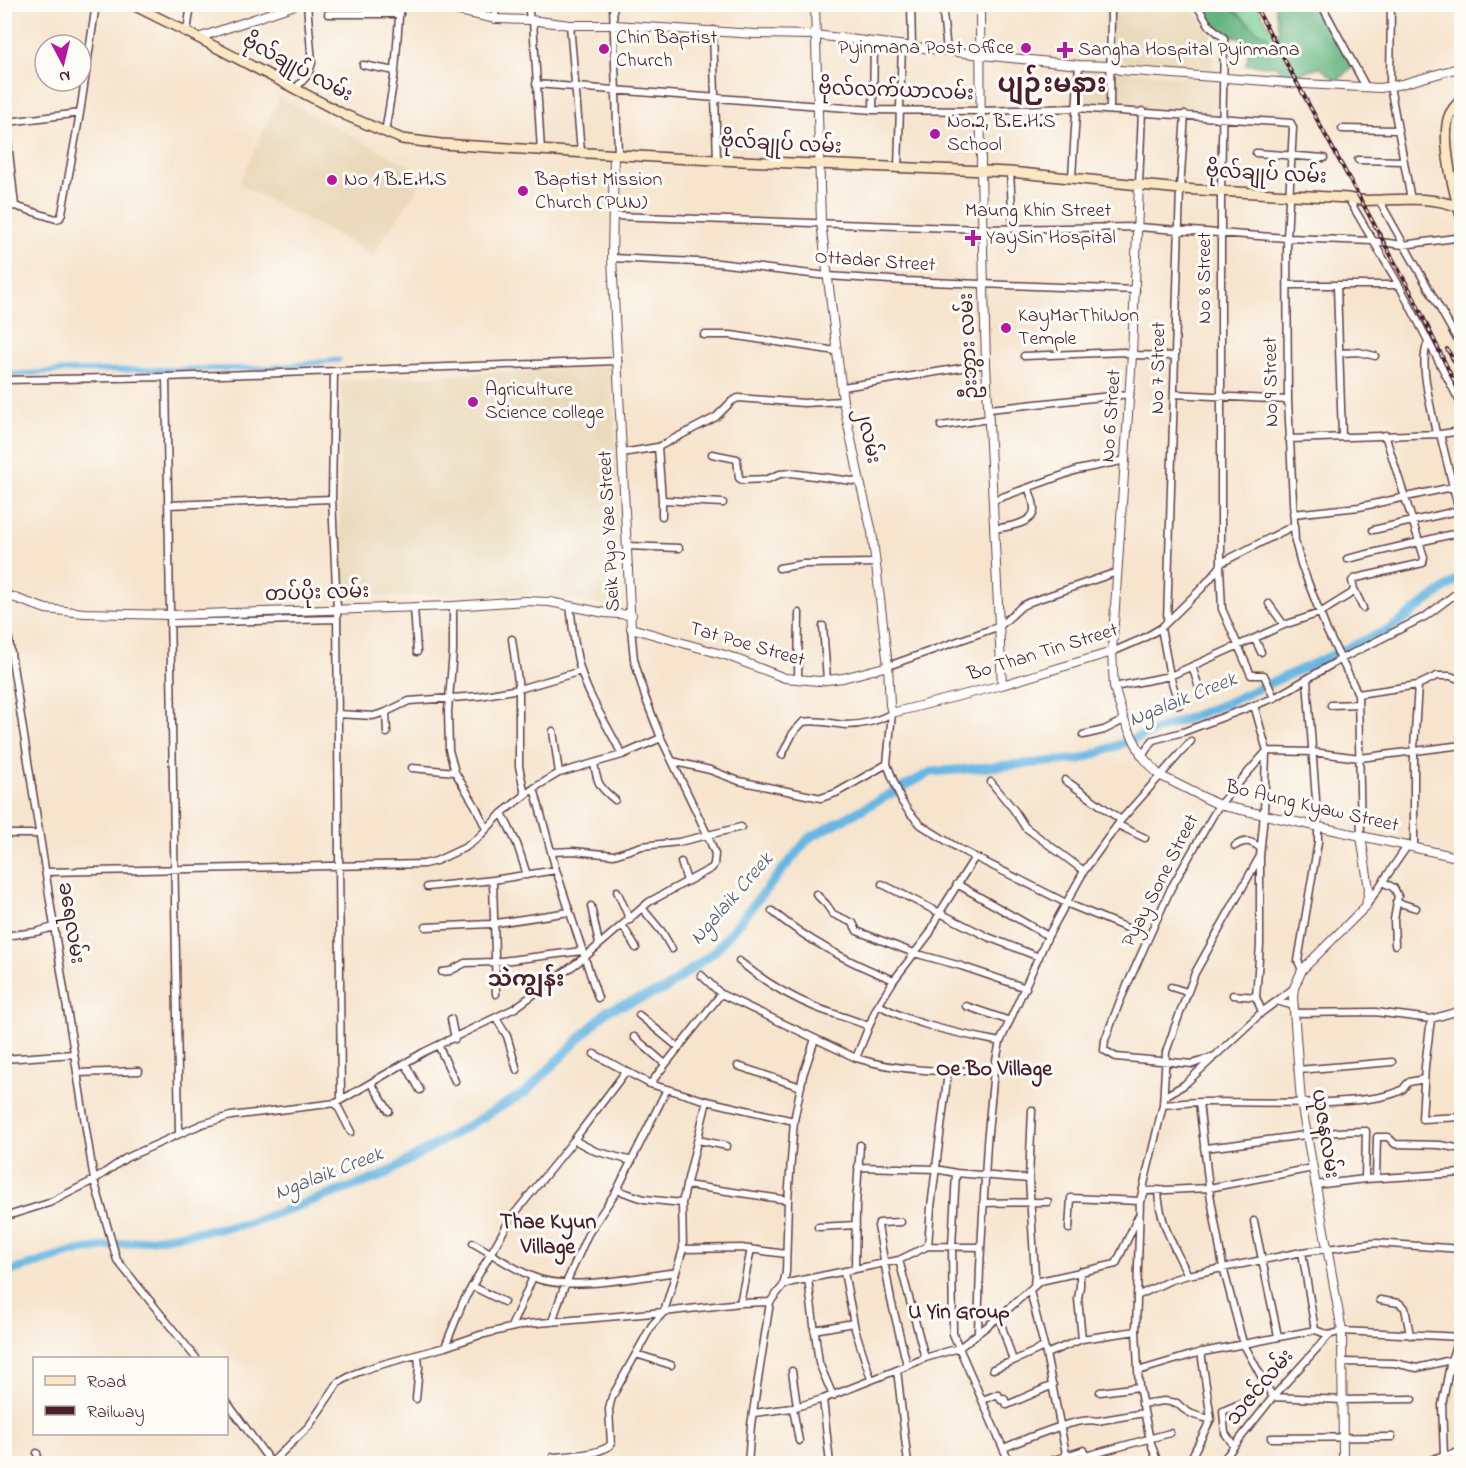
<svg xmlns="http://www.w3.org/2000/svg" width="1466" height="1468" font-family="'Indie Flower','Noto Sans Myanmar',sans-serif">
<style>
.built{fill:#ead9ba}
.green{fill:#7bd297;stroke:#627861;stroke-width:1.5}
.forest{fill:#64b480;stroke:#576a56;stroke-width:1.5}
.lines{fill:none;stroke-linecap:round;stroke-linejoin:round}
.canal{stroke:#68b6e2;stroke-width:5}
.river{stroke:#68b6e2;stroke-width:9}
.minor-casing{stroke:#643d43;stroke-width:9}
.tertiary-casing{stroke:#643d43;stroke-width:10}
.secondary-casing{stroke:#643d43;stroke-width:12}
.minor{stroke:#fff;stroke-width:6}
.tertiary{stroke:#fff;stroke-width:8}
.secondary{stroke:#fae7c3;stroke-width:9}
.rail-casing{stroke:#4a1f2b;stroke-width:4}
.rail{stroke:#fdfcf7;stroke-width:1.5;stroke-dasharray:4.5;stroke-linecap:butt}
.poi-dot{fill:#b5179e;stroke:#fdfcf7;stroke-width:2}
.labels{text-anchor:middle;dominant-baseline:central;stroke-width:6;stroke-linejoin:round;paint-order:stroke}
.poi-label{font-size:20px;fill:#4a1f2b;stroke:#fdfcf7;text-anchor:start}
.street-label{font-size:20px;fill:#4a1f2b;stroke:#fdfcf7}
.water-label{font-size:21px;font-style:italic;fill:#565b74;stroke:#fdfcf7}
.neighbourhood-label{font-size:21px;font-weight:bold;fill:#4a1f2b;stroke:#fdfcf7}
.quarter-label{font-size:22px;font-weight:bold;fill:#4a1f2b;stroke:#fdfcf7}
.district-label{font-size:26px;font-weight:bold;fill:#4a1f2b;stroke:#fdfcf7}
</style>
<rect width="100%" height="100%" fill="#fdfcf7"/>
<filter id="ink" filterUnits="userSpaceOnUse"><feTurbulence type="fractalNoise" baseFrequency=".0167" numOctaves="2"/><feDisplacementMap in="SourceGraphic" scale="12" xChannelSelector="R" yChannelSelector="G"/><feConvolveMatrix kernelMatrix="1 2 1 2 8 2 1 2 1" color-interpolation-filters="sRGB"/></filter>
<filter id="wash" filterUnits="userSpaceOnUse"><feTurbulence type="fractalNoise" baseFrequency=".008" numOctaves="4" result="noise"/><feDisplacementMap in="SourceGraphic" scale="24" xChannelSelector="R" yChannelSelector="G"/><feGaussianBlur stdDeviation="1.35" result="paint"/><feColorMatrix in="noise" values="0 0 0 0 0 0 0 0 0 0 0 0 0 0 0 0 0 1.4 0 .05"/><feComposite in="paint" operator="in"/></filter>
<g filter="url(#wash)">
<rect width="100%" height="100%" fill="#f6e4cd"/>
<!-- built -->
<path class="built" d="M1105 5H1189L1213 37V70L1108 61Z
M1079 65 1220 81V117L1076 108Z
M279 97 426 175 373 255 239 184Z
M612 366 620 607 534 594 339 596 341 381Z"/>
<!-- green -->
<path class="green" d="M1229 5H1257L1272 32 1279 34 1275 48 1267 35 1258 32Z"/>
<!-- forest -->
<path class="forest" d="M1200 5H1229L1258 32 1267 35 1275 48 1279 34 1275 5H1318L1351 65V69L1337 81 1320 67 1284 78 1277 66 1246 65 1249 48 1239 38 1219 31Z"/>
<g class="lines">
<!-- canal -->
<path class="canal" d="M4 375 62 371 268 368 339 360"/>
<!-- river -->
<path class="river" d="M4 1273 77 1251 246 1224 380 1177 526 1092 608 1010 664 990 715 951 809 838 931 772 1082 759 1224 704 1390 629 1462 576"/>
</g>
</g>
<g filter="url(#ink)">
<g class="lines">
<defs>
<path id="minor" d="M494 4 496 19
M528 4 530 20
M613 4 618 154
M911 4 912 47
M942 4 947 51
M1196 4 1209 25 1224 38V42L1221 190V563
M1321 4 1366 87
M1391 4 1390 86 1411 200
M328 14H400
M533 21 541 150
M570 25 581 152
M713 30 717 160
M187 32 191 4
M363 65 395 71
M536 84 873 110 982 111 1076 108 1291 123 1293 128 1287 238 1288 400 1295 541 1301 564 1327 631 1358 694 1361 836
M295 89 308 75 312 63 307 4
M4 107 15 206
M873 110 874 43
M1110 110 1111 4
M1451 111 1462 116
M8 122 80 113
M1342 129 1398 130
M385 133 395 71 400 4
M1256 153 1324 158
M1358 160 1404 161
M898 169 902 45
M1010 172 1013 228
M1072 177 1079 65
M1139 185 1142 111
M1348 198 1399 285 1462 406
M1379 200 1462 348
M4 207 15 206 56 219 60 218 62 213 80 113 96 4
M613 216 982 229 1138 227 1287 238 1373 241 1403 245 1462 237
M612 258 718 263 828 276 905 281 1136 290
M1288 285H1399
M1337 286 1342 436
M704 335H731L836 351
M1428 342C1418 364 1432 409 1436 434
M1340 353 1359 352 1375 356
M1024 356 1124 352 1132 355 1175 356
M334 372 332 499 337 609 341 1100
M166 377 179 1133
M4 380 166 377 618 361
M843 387 986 364
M1174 394 1288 400
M989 409 1130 394
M941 426 989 419
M1440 434 1462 523
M1289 439 1440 434 1462 431
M658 447 662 500 723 503
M622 453 658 447 716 417 732 401 738 398 804 403 843 401
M712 454 737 459 739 478 742 480 768 479 780 474 791 473 860 482
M662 500V516
M994 500 1077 470 1126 460
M168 505 332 499
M1293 514 1359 507 1462 485
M994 529C1005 527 1036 524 1034 508 1034 502 1030 494 1029 489
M1373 530 1461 510
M627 546 679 548
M1347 559 1457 533 1462 530
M1220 567 1222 609 1251 675H1264L1274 698
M779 568 803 564 876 563
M1354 589 1363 608
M1269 604 1284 625
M453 606V651L448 711 449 750 455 772 476 807 486 829
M570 606C573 628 574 650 581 671 590 701 609 727 622 755
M414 607 417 652
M4 609 94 1180 117 1260 196 1358
M1167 622 1180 189 1185 114
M171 623 337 619
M823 626 827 680
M1161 628 1170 676 1179 705
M1255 639 1261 652
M1112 652 1142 639 1161 628 1201 589 1220 567 1221 563 1295 525
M888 666 1000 626 1022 606 1030 602 1117 572
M1192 666 1199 688
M798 679 799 613
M1114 687 1170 676 1284 625 1320 613 1352 593 1354 589 1352 581 1356 578 1423 563 1424 557 1385 435
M1358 694 1418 685 1437 676H1450L1462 680
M1254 705 1267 751
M1331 705 1358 704
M386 712 387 733
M337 714 373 716 386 712 409 701 479 696 519 689 512 639
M553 731 559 773
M1083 735 1104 730 1124 720
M782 755 793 733 803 722C817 719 832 724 846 725 861 725 879 721 892 713L887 764 902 802 909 812 921 825 961 850 1066 903 1149 937
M1142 756 1153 740 1183 732 1274 698 1341 659 1426 616 1462 589
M672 761 710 770 739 781 821 798 836 793 887 764
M594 763C597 783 599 787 615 800
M412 768 455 772
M1065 780 1121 820
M991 782 1014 810 1025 827 1084 871
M534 788 556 870
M525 795 519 766V689L581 671
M502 813 517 844 527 875
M1118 825 1145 838
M4 834H39
M1235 846C1244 840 1251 840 1260 848
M1414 847V748L1418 685
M552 852 573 851 614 855 642 846 679 842 741 827
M1260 858V945L1256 997 1262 1012 1277 1001 1294 1006
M681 862 687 881
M46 872 424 864 436 861 466 847 478 838 502 813 534 788 559 773 622 755 661 738
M493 880 496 994
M1383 882 1394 888 1398 896 1394 920 1395 945
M882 884 988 937 1039 957
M957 884 1048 936
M427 887 493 880 556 870 598 998
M617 891 630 920
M816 894 826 904 833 914 853 923 857 931 914 953 961 966 1026 988
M1396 902 1416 908
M591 906 599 944
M1366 906 1408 845
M642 908 662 932 672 949
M772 911C808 941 850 963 894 980
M623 926 636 948
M426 927 490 924 569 912
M4 936 36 932 54 927
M739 961C762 980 788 996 815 1007 832 1014 850 1018 868 1026
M1302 970 1298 961 1318 842V826L1307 680
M442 972 450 971 465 963 494 962 582 951
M701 975 721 994 856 1058C900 1072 948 1072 994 1070
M1171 987 1187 992
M1233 995 1256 997
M1277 1001 1294 988
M879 1005C916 1026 958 1033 1000 1042
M966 1006 1010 1021
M1262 1012 1215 1056 1193 1064 1116 1057 1104 1050 1105 1040 1120 1001 1171 888 1219 805 1267 751 1312 752 1360 758 1462 745
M1294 1013 1375 1012 1431 1019 1462 1010
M639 1015 678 1047
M496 1018 507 1036 517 1070
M451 1019 455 1039
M1431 1019 1425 1066 1422 1119 1462 1117
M634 1037 665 1064
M439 1047 455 1081
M594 1054 650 1084 707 1101 794 1121
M856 1058 876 1009 894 980 930 933 940 912 975 857
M4 1059 74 1054
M405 1063 420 1090
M738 1066 801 1087
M1298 1070 1392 1062
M77 1073 139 1071
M371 1083 389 1111
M650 1084 721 994
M1165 1096 1184 1085 1212 1059
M1199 1102 1209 1188 1223 1267 1243 1343 1266 1385 1244 1402 1223 1411 1225 1433 1234 1446
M336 1103 351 1132
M1163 1105C1176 1104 1188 1102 1200 1102 1240 1101 1375 1109 1403 1089 1404 1088 1408 1082 1409 1082L1424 1079
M1032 1110 1029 1179 1035 1274 1034 1286
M574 1140 595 1151 632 1161
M698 1140 727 1146
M1204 1148C1258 1143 1312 1131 1366 1131L1365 1179
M858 1167 936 1169 956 1173 1029 1179
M956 1173 952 1246 953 1334 1010 1464
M1376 1178 1377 1137H1388L1395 1144 1440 1145 1462 1149
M686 1185 788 1200
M1315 1185 1365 1179 1462 1173
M617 1190 644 1199 682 1203
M1158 1190C1159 1222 1174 1247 1188 1275
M983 1203 1048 1202
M4 1217 49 1203 94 1180 126 1158 202 1124 231 1116 336 1103 424 1052 515 1008 585 957 649 902 712 868 714 864 715 854 708 836 661 738 645 697 634 659 631 628
M1254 1221 1278 1336
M901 1222 879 1223 878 1226 891 1300 907 1365
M818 1227 856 1225
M1069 1229 1071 1198 1140 1201 1146 1191 1209 1188 1313 1168
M473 1243C493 1254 512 1268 533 1277 566 1292 639 1277 676 1272
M928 1246 931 1207 948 1072
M683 1249 741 1248 786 1254
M1302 1252 1315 1330
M899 1260 925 1358
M855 1268 856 1206 860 1145
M1080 1271V1286L1078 1299 1082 1339
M844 1272 855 1329 871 1379
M808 1279 819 1363 833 1396
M472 1286 504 1302
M783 1286 792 1282 899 1260 928 1246 981 1247
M1030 1291 1046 1354 1068 1464
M1137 1296 1171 1280 1188 1275 1302 1252 1375 1243 1462 1249
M1380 1300 1399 1303 1405 1308 1410 1335
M740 1303 751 1249
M552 1322 563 1290 588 1234 617 1190 667 1089
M511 1327 533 1277
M814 1330 853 1323
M978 1332 980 1267 987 1143 994 1070 1000 1042 1048 936 1084 871 1121 820 1191 741
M445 1347 463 1302 511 1218 574 1140 626 1071
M636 1354 671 1365
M1046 1354 1082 1339 1136 1331
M1013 1361 1044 1347
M1343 1362 1394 1363 1417 1368 1451 1360
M993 1369 1013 1361 999 1317
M1450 1369 1462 1374
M792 1371 797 1406
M1138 1371 1198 1353 1315 1330 1329 1335 1342 1331 1462 1337
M1266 1385 1273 1397 1343 1400 1412 1399
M1100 1392 1139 1387
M416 1399 419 1367 418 1355
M823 1399 830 1464
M983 1400 998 1394 1001 1400 1004 1398 1007 1405 1053 1385
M226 1401 272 1464
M1142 1404 1164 1401 1177 1403C1187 1414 1198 1417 1211 1419
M793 1408 799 1441
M754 1413 792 1408 823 1399 897 1370
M1271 1438 1392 1437
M1004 1448C1022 1440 1080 1416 1097 1421L1144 1413
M37 1453 39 1464
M1455 1453 1456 1464
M1444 1455 1442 1405 1451 1360 1459 1337
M553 1457C567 1456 602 1455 611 1444L609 1409 612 1397 652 1325 664 1312 683 1249 682 1203 707 1101
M270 1464 309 1426 338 1383 356 1373 376 1366 445 1347 480 1335 527 1324 664 1312 740 1303 770 1302
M748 1464 751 1425 770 1302 783 1286 786 1272 788 1200 794 1121 803 1075 815 1039
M908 1464 897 1370 925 1358 959 1348 999 1317 1040 1281 1116 1264 1138 1217
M1042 1464 1084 1450 1086 1456 1170 1433
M1158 1464 1150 1440 1139 1387 1136 1331 1140 1201 1163 1105 1166 1052 1174 1029 1195 973 1260 856 1264 814 1266 753
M1188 1464 1211 1419 1201 1352
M1220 1464 1273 1397 1329 1335
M1420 1464 1444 1455 1462 1453"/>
<path id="tertiary" d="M427 4 496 19 530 20 570 25H614L755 34 815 35 982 55 1079 65 1110 66 1120 70 1304 84 1380 88 1402 84 1462 67
M815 4 821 222 843 401 860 482 872 532 888 666 890 705 892 713 1002 685 1112 652
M980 4 981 172 986 364 1002 685
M198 38 298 4
M614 154 612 258 631 628 728 656 785 678 819 681 843 678 888 666
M1139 185 1132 355 1112 652 1114 687 1124 720 1142 756 1159 775 1219 805 1462 858
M4 594 46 609 84 613 171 615 453 606 525 601 550 602 605 613 632 615
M1343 1464 1342 1331 1301 1102 1293 997 1294 988 1302 970 1366 906 1369 889 1361 836"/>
<path id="secondary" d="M131 4 187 32 345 115 402 139 441 144 671 158 1010 172 1180 189 1348 198C1362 202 1367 200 1381 200 1406 199 1435 197 1458 207
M1462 99C1456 105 1450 111 1448 119 1442 144 1454 194 1462 219"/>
</defs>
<!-- minor casing -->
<use href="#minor" class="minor-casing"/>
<!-- tertiary casing -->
<use href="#tertiary" class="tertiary-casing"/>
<!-- secondary casing -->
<use href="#secondary" class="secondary-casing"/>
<!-- minor -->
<use href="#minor" class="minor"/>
<!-- tertiary -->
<use href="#tertiary" class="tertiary"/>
<!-- secondary -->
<use href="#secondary" class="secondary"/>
<defs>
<path id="rail" d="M1254 4 1412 294 1462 398
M1447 349 1462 375"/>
</defs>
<!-- rail casing -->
<use href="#rail" class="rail-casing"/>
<!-- rail -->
<use href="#rail" class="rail"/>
</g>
</g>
<!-- markers -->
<g class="poi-dot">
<circle cx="1026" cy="48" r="6"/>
<circle cx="604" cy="49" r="6"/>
<path d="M1062 41h6v6h6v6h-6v6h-6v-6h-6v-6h6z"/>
<circle cx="935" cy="134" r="6"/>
<circle cx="332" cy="180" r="6"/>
<circle cx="523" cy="191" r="6"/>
<path d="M970 229h6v6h6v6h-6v6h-6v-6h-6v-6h6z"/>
<circle cx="1006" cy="328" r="6"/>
<circle cx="473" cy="402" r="6"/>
</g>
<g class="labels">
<!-- poi labels -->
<g class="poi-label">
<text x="616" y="38">Chin Baptist<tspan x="616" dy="23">Church</tspan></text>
<text x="1014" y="48" text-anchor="end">Pyinmana Post Office</text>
<text x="1078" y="50">Sangha Hospital Pyinmana</text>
<text x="947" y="122">No.2, B.E.H.S<tspan x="947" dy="23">School</tspan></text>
<text x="344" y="180">No 1 B.E.H.S</text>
<text x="535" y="180">Baptist Mission<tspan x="535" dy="23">Church (PUN)</tspan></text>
<text x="986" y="238">YaySin Hospital</text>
<text x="1018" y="316">KayMarThiWon<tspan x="1018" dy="23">Temple</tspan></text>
<text x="485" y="390">Agriculture<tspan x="485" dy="23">Science college</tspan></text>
</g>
<!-- street labels -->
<g class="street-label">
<text transform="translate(297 69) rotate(28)">ဗိုလ်ချုပ် လမ်း</text>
<text transform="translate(896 92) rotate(2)">ဗိုလ်လက်ယာလမ်း</text>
<text transform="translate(781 145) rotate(3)">ဗိုလ်ချုပ် လမ်း</text>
<text transform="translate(1266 175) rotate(3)">ဗိုလ်ချုပ် လမ်း</text>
<text x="1038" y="211">Maung Khin Street</text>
<text transform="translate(875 262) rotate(4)">Ottadar Street</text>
<text transform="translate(1205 278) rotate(-90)">No 8 Street</text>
<text transform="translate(970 346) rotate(-93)">ဦးဘွား လမ်း</text>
<text transform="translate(1159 368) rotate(-89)">No 7 Street</text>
<text transform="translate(1272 382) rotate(-91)">No 9 Street</text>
<text transform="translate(1112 416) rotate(-86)">No 6 Street</text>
<text transform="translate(867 436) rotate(78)">၂လမ်း</text>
<text transform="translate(610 531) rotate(-93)">Seik Pyo Yae Street</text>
<text transform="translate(317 594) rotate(-2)">တပ်ပိုး လမ်း</text>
<text transform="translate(747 645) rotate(16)">Tat Poe Street</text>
<text transform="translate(1043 653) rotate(-17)">Bo Than Tin Street</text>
<text transform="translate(1312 807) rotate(13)">Bo Aung Kyaw Street</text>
<text transform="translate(1161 881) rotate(-63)">Pyay Sone Street</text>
<text transform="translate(70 923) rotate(81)">ခရေလမ်း</text>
<text transform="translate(1324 1134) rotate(81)">ယုဇနလမ်း</text>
<text transform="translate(1261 1388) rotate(-50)">သဇင်လမ်း</text>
</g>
<!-- water labels -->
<g class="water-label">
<text transform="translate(1183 700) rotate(-22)">Ngalaik Creek</text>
<text transform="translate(732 899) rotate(-49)">Ngalaik Creek</text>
<text transform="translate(329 1174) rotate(-21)">Ngalaik Creek</text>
</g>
<!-- neighbourhood labels -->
<g class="neighbourhood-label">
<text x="959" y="1313">U Yin Group</text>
</g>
<!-- quarter labels -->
<g class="quarter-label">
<text x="526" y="981">သဲကျွန်း</text>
<text x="994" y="1070">Oe Bo Village</text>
<text x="548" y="1223">Thae Kyun<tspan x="548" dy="25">Village</tspan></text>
</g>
<!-- district labels -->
<g class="district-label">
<text x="1052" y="86">ပျဉ်းမနား</text>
</g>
</g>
<!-- margin -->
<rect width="1466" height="1468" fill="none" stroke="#fdfcf7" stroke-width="24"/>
<!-- legend -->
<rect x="33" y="1357" width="195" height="78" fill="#fdfcf7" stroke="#b5a4a5" stroke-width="1.5"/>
<rect x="45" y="1376" width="30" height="9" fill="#fae7c3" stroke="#b5a4a5" stroke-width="1.5"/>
<text x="87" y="1387" font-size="18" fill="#4a1f2b">Road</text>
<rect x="45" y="1406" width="30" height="9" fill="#4a1f2b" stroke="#b5a4a5" stroke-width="1.5"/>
<text x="87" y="1417" font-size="18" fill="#4a1f2b">Railway</text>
<!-- north arrow -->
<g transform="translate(63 63) rotate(173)"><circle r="28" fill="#fdfcf7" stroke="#b5a4a5" stroke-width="1.5"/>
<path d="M0-4.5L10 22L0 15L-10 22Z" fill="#b5179e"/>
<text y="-9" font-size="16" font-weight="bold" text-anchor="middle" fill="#4a1f2b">N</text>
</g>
</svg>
